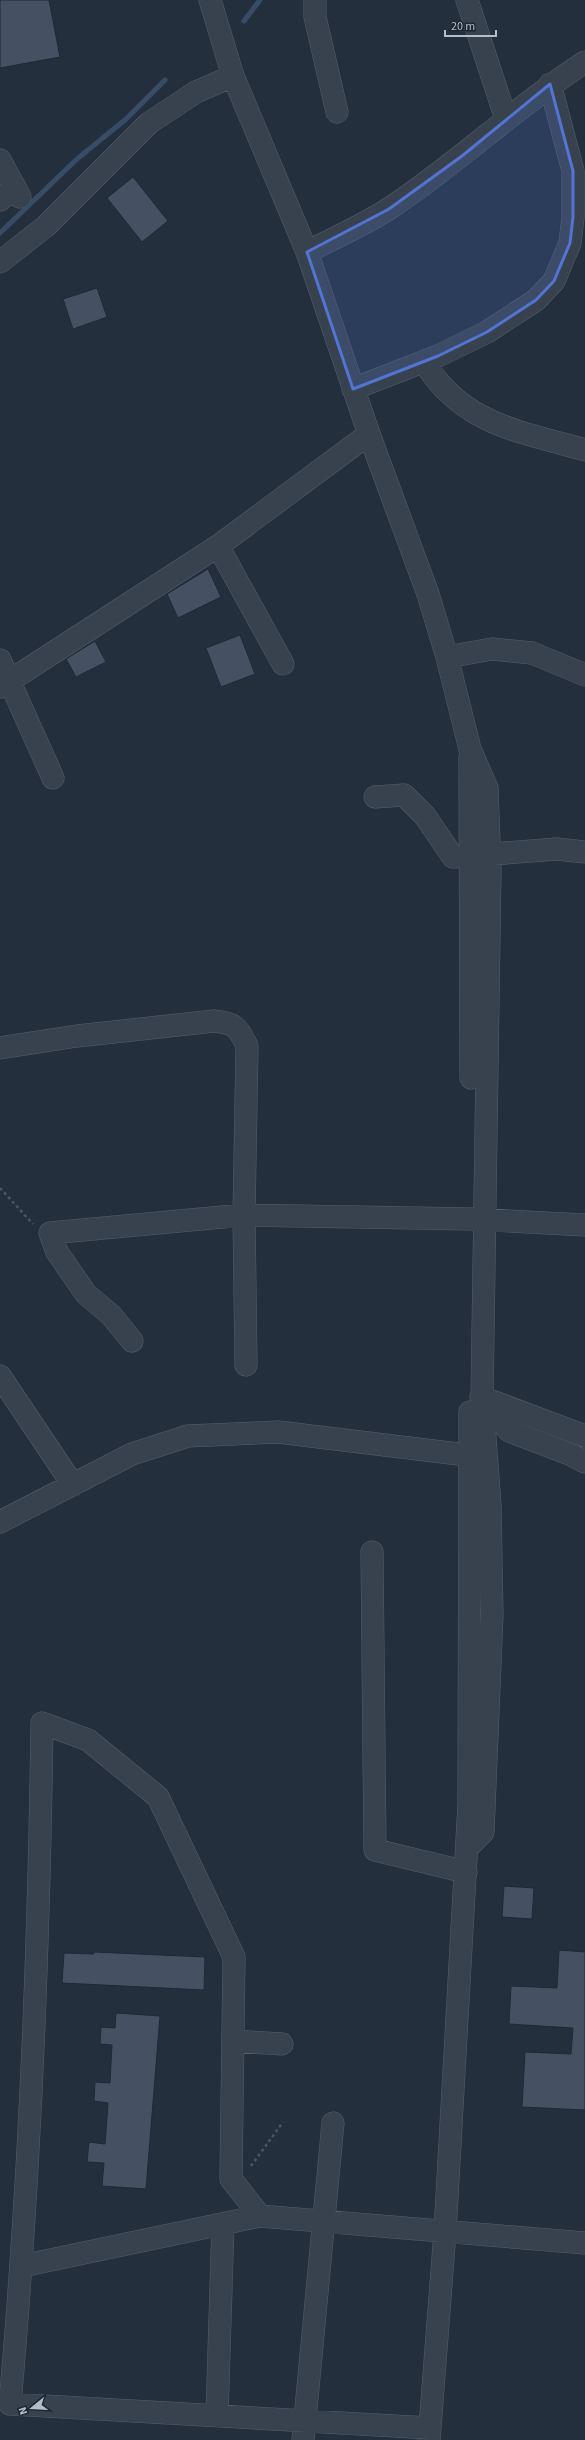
<svg xmlns="http://www.w3.org/2000/svg" width="585" height="2440" font-family="'Source Sans 3',sans-serif">
<style>
.lines{fill:none;stroke-linecap:round;stroke-linejoin:round}
.stream{stroke:#394c67;stroke-width:5}
.building{fill:#455162;stroke:#1f2835}
.minor-casing{stroke:#565f6c;stroke-width:23}
.path{stroke:#44595c;stroke-width:2.5;stroke-dasharray:3 3;stroke-linecap:butt}
.minor{stroke:#38414e;stroke-width:22}
.marked{fill:#5274d3;fill-opacity:0.2;stroke:#5274d3;stroke-width:3;stroke-linejoin:round}
</style>
<rect width="100%" height="100%" fill="#242f3e"/>
<g class="lines">
<!-- stream -->
<path class="stream" d="M244 21 260 0
M0 233 77 159 126 119 165 80"/>
</g>
<!-- building -->
<path class="building" d="M0 0H49L60 57 0 68Z
M133 177 168 221 142 242 107 198Z
M97 288 107 317 73 329 63 299Z
M208 569 221 597 178 618 167 594Z
M240 635 255 674 221 687 206 648Z
M95 641 106 662 76 677 66 659Z
M504 1886 534 1888 532 1919 502 1917Z
M559 1950 585 1952V2110L522 2107 525 2052 571 2054 573 2028 509 2024 511 1986 557 1988Z
M94 1952 205 1957 204 1990 62 1983 64 1953 94 1954Z
M116 2013 160 2016 146 2189 102 2186 104 2163 87 2162 89 2142 105 2144 108 2103 94 2101 95 2082 110 2083 112 2045 100 2044 101 2027 115 2028Z"/>
<g class="lines">
<defs>
<path id="minor" d="M210 0 233 76 307 252 369 434 428 594 447 657 470 749 487 788 490 869 482 1398 490 1505 492 1614 483 1832 467 1848
M315 0V17L337 112
M467 0 506 119
M0 160 20 197
M0 200 15 187
M307 252C334 238 364 225 390 208 458 163 517 106 585 62
M0 262 46 226 149 123 196 92 233 76
M424 362C463 425 519 431 585 450
M353 389 438 356 487 332 536 300 554 281 570 243 573 217V171L550 84
M218 546 283 664
M447 657 492 649 532 653 585 675
M0 660 53 778
M0 687 218 546 369 434
M470 758 471 1078
M375 797 404 795 425 816 453 857 557 849 585 852
M0 1048 77 1036 214 1021C235 1023 238 1027 247 1046L244 1215 246 1365
M132 1341 111 1315 86 1294 57 1252 50 1233 244 1215 472 1219 585 1225
M0 1376 73 1485
M481 1397 585 1436
M482 1398 509 1431 572 1455 585 1462
M0 1522 132 1454 188 1436 278 1432 483 1457
M372 1552 375 1850 466 1872
M233 2041 282 2044
M260 2216 231 2179 234 1957 158 1797 88 1740 42 1723C39 1950 30 2177 10 2404L430 2428
M22 2266 260 2216 585 2243
M217 2416 223 2224
M303 2440 333 2123
M429 2440 445 2232 469 1804 470 1412"/>
</defs>
<!-- minor casing -->
<use href="#minor" class="minor-casing"/>
<!-- path -->
<path class="path" d="M0 1188 33 1224
M251 2166 283 2122"/>
<!-- minor -->
<use href="#minor" class="minor"/>
</g>
<!-- marked area -->
<path class="marked" d="M550 84 573 171V217L570 243 554 281 536 300 487 332 438 356 353 389 307 252 389 209 462 156Z"/>
<!-- north arrow -->
<g transform="translate(32 2408) rotate(252)" stroke="#1d2633" stroke-width="3" paint-order="stroke">
<path d="M0-3L7 15L0 10L-7 15Z" fill="#b4bcc9"/>
<text y="-6" font-size="11" font-weight="bold" text-anchor="middle" fill="#b4bcc9">N</text>
</g>
<!-- scale -->
<path d="M445 30v6h51v-6" fill="none" stroke="#b4bcc9" stroke-width="2"/>
<text x="451" y="30" font-size="12" fill="#b4bcc9" stroke="#1d2633" stroke-width="3" paint-order="stroke">20 m</text>
</svg>
